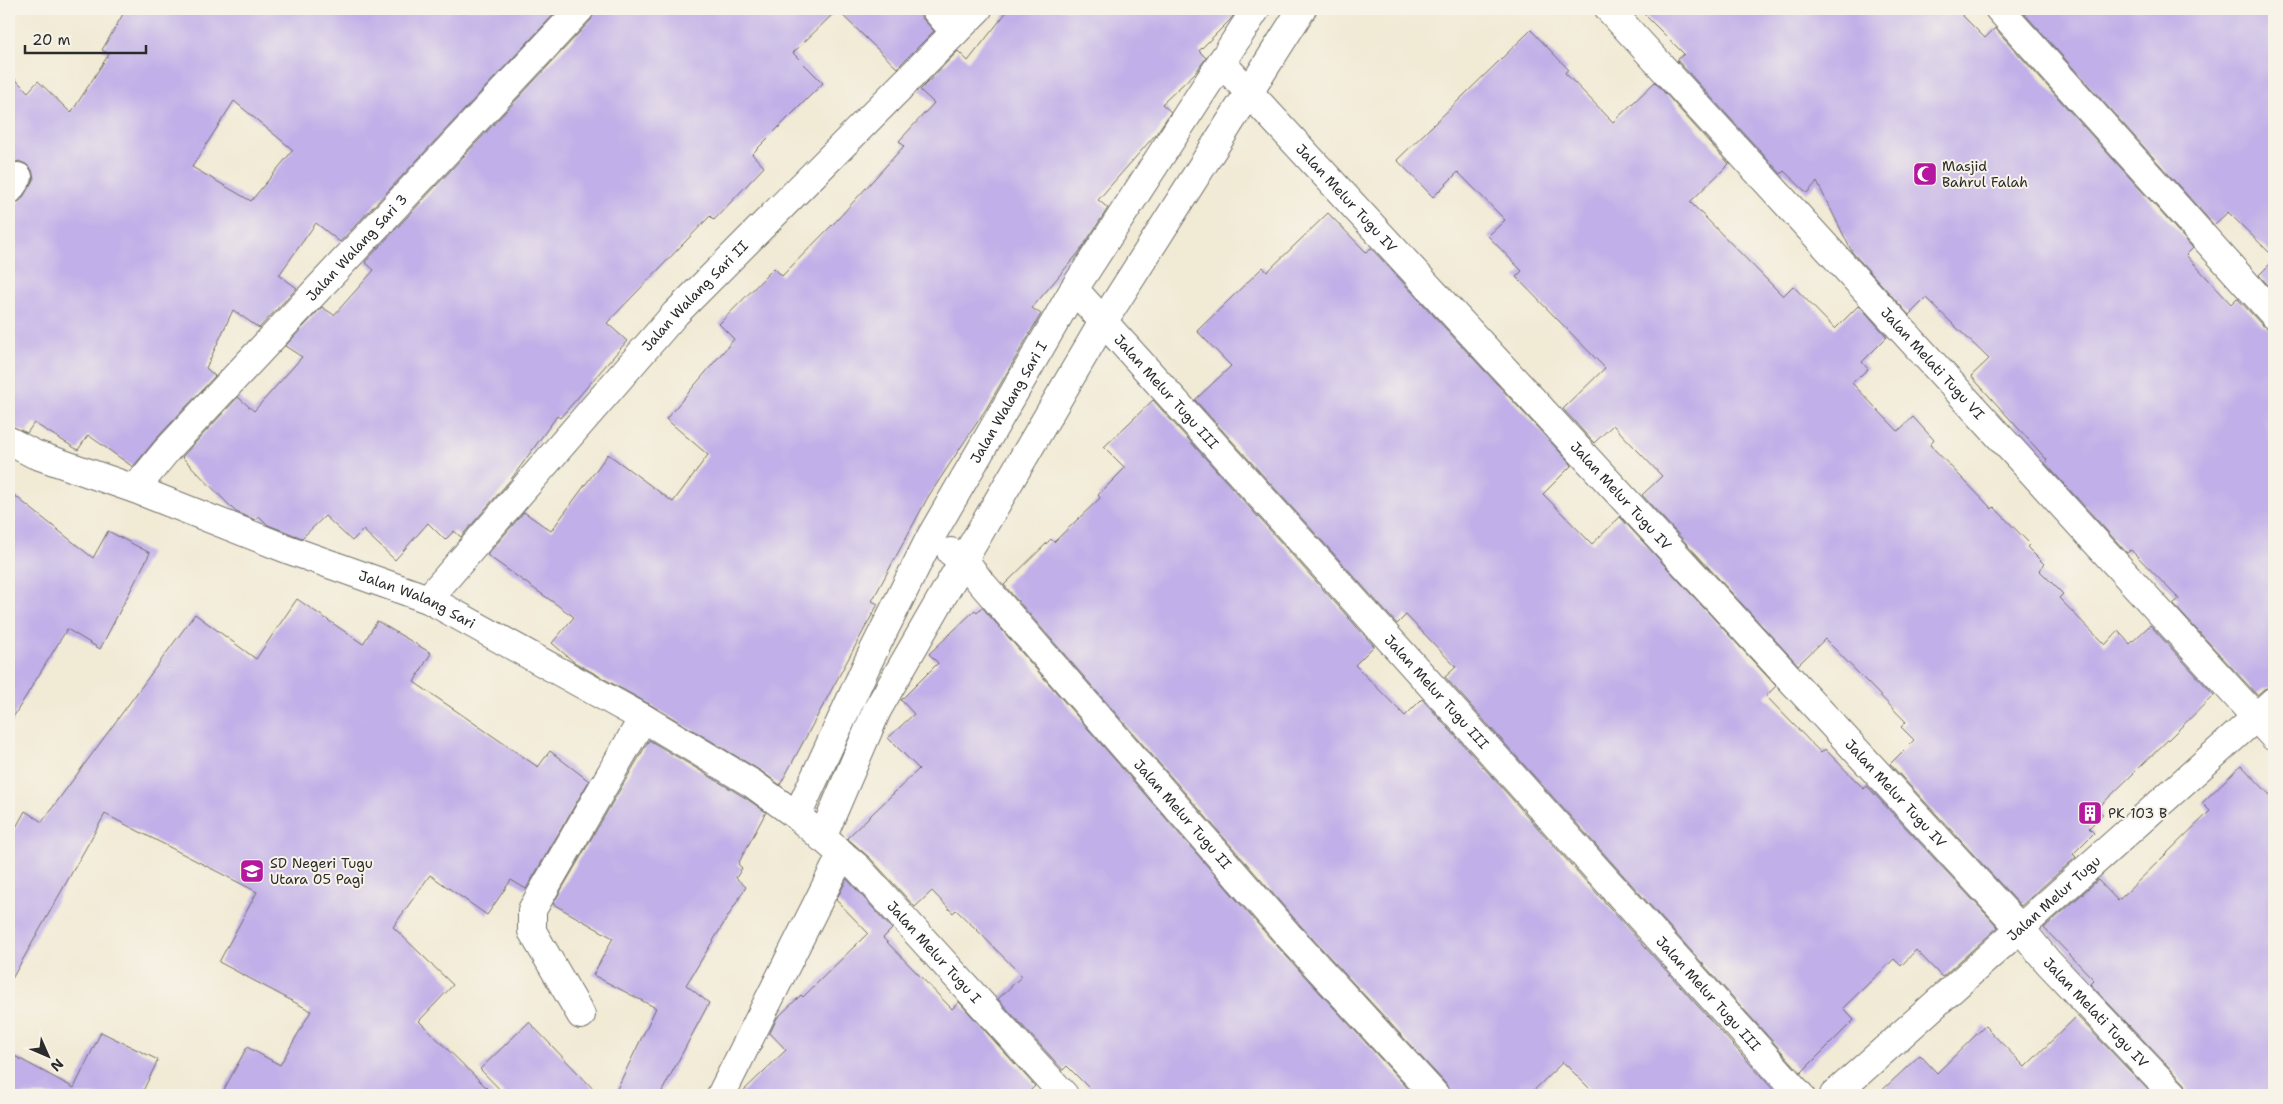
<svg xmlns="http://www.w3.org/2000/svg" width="2283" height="1104" font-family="'Shantell Sans',sans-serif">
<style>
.building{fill:#c0afe8;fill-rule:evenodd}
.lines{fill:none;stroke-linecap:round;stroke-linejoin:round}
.street-casing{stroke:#706e66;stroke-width:30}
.street{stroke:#fff;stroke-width:28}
.labels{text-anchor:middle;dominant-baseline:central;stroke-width:4;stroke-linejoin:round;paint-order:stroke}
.poi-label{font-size:14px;fill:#2b2b2b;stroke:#f7f3e8;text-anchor:start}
.street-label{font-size:14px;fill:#2b2b2b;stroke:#f7f3e8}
</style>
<rect width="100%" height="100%" fill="#f7f3e8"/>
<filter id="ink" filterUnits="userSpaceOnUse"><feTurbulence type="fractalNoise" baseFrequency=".02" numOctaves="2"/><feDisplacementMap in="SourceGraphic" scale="10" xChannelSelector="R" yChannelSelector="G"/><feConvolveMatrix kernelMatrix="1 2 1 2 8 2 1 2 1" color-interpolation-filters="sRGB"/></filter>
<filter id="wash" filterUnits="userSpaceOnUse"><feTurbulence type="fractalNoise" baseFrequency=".0096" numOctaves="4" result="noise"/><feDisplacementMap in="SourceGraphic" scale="20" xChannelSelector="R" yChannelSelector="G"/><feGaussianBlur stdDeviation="1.12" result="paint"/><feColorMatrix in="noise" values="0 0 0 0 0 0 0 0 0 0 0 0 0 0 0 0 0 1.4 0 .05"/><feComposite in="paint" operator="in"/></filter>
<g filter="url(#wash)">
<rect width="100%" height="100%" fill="#f1ead5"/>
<g id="blocks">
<!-- building -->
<path class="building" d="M126 9H559L340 242 316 223 279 275 297 288 259 328 233 310 206 368 215 376 156 439 133 467 88 435 78 450 34 423 27 433 9 425V205L16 204 22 199 34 178 32 170 26 164 19 161 9 165V73L28 92 38 81 71 113 109 54 102 50ZM234 101 293 150 251 201 192 167Z
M595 9H914L934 31 897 68 837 10 793 53 823 83 752 154 764 167 714 220 710 216 607 323 627 341 560 418 557 416 512 478 461 537 454 531 445 540 428 523 395 560 363 530 352 541 325 516 302 538 268 525 259 516 255 520 236 512 182 457 238 397 254 411 302 357 285 346 322 307 334 315 374 270 365 262 591 20Z
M1009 9H1238L1230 20 1199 51 1206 58 1196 72 1162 104 1171 112 1156 134 1098 200 1108 208 1080 251 1032 308 1041 314 986 409 928 497 872 601 878 604 780 785 761 771 651 705 574 662 552 643 574 617 487 555 524 512 551 531 608 454 673 502 708 455 666 419 734 339 719 324 774 268 782 276 837 220 904 146 899 141 934 103 920 90 958 51 968 61Z
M1639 9H1956L1985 38 1995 28 2193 248 2186 255 2231 304 2237 298 2262 325 2274 330V686L2264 689 2257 695 2173 604 2179 599 2131 550 2127 553 2045 463 2047 460 1971 376 1989 359 1926 298 1909 315 1852 252 1817 182 1807 193 1784 171 1781 174 1677 60 1684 54Z
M2020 9H2274V257L2228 212 2214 225Z
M1531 30 1568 69 1565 73 1613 122 1655 82 1729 164 1690 202 1783 296 1793 286 1835 329 1859 305 1887 337 1862 362 1868 369 1852 383 1898 431 1913 417 1934 440 1930 445 1992 509 1994 507 2030 544 2027 547 2044 564 2039 570 2063 594 2059 598 2105 645 2118 631 2130 644 2150 625 2214 695 2097 809 2103 814 2089 828 2094 833 2073 854 2076 857 2021 906 1890 764 1914 740 1901 727 1906 722 1825 639 1798 665 1642 495 1662 476 1613 425 1594 443 1563 409 1605 368 1516 277 1522 271 1488 236 1505 220 1458 172 1433 197 1397 160Z
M1328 213 1366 252 1371 248 1572 465 1543 494 1592 544 1620 517 1776 686 1766 696 1821 753 1825 749 1864 789 1867 786 1998 927 1942 977 1916 950 1901 966 1894 959 1843 1008 1854 1020 1801 1073 1445 677 1456 667 1406 615 1397 624 1195 400 1231 366 1197 331 1263 267 1267 272Z
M2274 260V292L2259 275Z
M1153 400 1374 646 1355 665 1405 716 1422 699 1778 1095H1596L1563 1062 1529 1095H1450L1446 1084 1300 925 1004 585 1051 539 1054 542 1100 498 1098 495 1125 468 1104 447Z
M9 491 93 558 108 531 150 553 100 649 67 629 9 724Z
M297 599 363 644 377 621 431 653 414 682 538 767 550 751 589 781 526 889 511 880 487 915 430 875 393 927 453 985 419 1021 494 1095H221L247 1047 280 1065 311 1011 219 962 257 892 105 814 9 984V840L25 811 42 822 195 614 256 659Z
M982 607 1276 945 1414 1095H1096L1067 1066 1063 1070 998 999 1022 976 976 929 956 910 953 913 932 891 915 907 870 858 847 838 919 769 888 738 914 714 901 700 938 663 929 654 975 610 977 612Z
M649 740 744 797 766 812 738 864 742 868 736 878 746 887 686 985 709 1003 660 1095H614L656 1008 593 975 613 938 553 904Z
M2241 765 2274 799V1095H2189L2185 1084 2090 984 2094 980 2044 928 2098 880 2118 901 2210 811 2202 803Z
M847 879 892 929 883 938 952 1009 959 1002 1035 1086 1026 1095H739L786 1050 770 1033 777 1018 801 995 803 997 868 933 836 900Z
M2077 1016 2153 1095H1877L1920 1055 1937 1073 1985 1026 2025 1067Z
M529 1022 599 1095H505L480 1069Z
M101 1032 158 1060 141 1095H9V1053L74 1088Z"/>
</g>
</g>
<g filter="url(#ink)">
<use href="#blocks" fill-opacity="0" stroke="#706e66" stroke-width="1"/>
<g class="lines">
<defs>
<g id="street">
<path d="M935 9 955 32"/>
<path id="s1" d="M1609 9 2274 737"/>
<path d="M1999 9 2274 315"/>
<path id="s2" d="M1221 62 2020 928 2048 962 2174 1095"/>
<path d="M9 190 18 177"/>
<path id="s3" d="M1074 289 1800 1095"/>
<path id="s4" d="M9 441 34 454 135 489 287 549 428 599 643 718 753 784 797 816 858 868 1064 1095"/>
<path id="s5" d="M135 489 167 450 580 9"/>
<path id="s6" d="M951 552 964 559 978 579 1288 935 1435 1095"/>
<path id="s7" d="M428 599 675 314 978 9"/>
<path id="s8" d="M797 816 868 662 930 538 1074 289 1256 9"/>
<path d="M822 838 877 710 964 559 1103 322 1302 9"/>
<path d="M581 1015 532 931V910L643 718"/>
<path d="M721 1095 842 854"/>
<path id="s9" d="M1834 1095 2274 701"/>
</g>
</defs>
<!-- street casing -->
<use href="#street" class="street-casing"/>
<!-- street -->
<use href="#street" class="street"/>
</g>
</g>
<!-- icons -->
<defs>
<symbol id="mosque-square" viewBox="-11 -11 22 22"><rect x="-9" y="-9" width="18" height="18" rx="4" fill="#b5179e" stroke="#f7f3e8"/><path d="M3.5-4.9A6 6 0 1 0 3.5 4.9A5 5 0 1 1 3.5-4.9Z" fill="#fff"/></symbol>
<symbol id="building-square" viewBox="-11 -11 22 22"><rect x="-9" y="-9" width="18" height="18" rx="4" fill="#b5179e" stroke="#f7f3e8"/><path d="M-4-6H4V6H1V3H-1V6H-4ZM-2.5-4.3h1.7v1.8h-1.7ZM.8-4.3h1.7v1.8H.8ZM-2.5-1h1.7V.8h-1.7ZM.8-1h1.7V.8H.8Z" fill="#fff"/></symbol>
<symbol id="school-square" viewBox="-11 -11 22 22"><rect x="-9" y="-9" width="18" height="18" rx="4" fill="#b5179e" stroke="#f7f3e8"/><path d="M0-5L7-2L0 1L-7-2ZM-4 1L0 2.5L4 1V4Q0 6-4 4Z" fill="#fff"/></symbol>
</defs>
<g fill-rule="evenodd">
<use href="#mosque-square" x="1911" y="160" width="28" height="28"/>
<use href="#building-square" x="2076" y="799" width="28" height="28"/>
<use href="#school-square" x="238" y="857" width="28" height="28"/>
</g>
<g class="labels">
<!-- poi labels -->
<g class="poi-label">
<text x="1942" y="166">Masjid<tspan x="1942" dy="16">Bahrul Falah</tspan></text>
<text x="2108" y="813">PK 103 B</text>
<text x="270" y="863">SD Negeri Tugu<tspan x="270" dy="16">Utara 05 Pagi</tspan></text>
</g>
<!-- street labels -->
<g class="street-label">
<text stroke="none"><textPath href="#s2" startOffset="185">Jalan Melur Tugu IV</textPath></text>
<text stroke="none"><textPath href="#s5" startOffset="328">Jalan Walang Sari 3</textPath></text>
<text stroke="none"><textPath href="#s7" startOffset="404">Jalan Walang Sari II</textPath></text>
<text stroke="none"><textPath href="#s1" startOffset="480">Jalan Melati Tugu VI</textPath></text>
<text stroke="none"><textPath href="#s3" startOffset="138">Jalan Melur Tugu III</textPath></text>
<text stroke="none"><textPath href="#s8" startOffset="465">Jalan Walang Sari I</textPath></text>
<text stroke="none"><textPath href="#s2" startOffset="590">Jalan Melur Tugu IV</textPath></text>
<text stroke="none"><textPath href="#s4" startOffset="438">Jalan Walang Sari</textPath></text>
<text stroke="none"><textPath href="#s3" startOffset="542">Jalan Melur Tugu III</textPath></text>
<text stroke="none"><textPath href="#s2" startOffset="995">Jalan Melur Tugu IV</textPath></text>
<text stroke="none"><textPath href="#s6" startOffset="351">Jalan Melur Tugu II</textPath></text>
<text stroke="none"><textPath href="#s9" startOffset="295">Jalan Melur Tugu</textPath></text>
<text stroke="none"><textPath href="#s4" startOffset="1070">Jalan Melur Tugu I</textPath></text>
<text stroke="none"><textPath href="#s3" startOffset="948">Jalan Melur Tugu III</textPath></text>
<text stroke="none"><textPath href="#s2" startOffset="1292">Jalan Melati Tugu IV</textPath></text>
</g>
</g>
<!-- margin -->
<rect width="2283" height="1104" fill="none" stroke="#f7f3e8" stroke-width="30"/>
<!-- north arrow -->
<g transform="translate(48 1056) rotate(135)" stroke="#f7f3e8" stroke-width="4" paint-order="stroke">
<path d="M0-4L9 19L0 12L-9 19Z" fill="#2b2b2b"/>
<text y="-8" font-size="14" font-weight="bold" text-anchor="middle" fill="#2b2b2b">N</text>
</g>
<!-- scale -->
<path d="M25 45v8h121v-8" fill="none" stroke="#2b2b2b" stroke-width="2.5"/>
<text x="32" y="45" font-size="15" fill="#2b2b2b" stroke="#f7f3e8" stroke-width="4" paint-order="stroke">20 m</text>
</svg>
